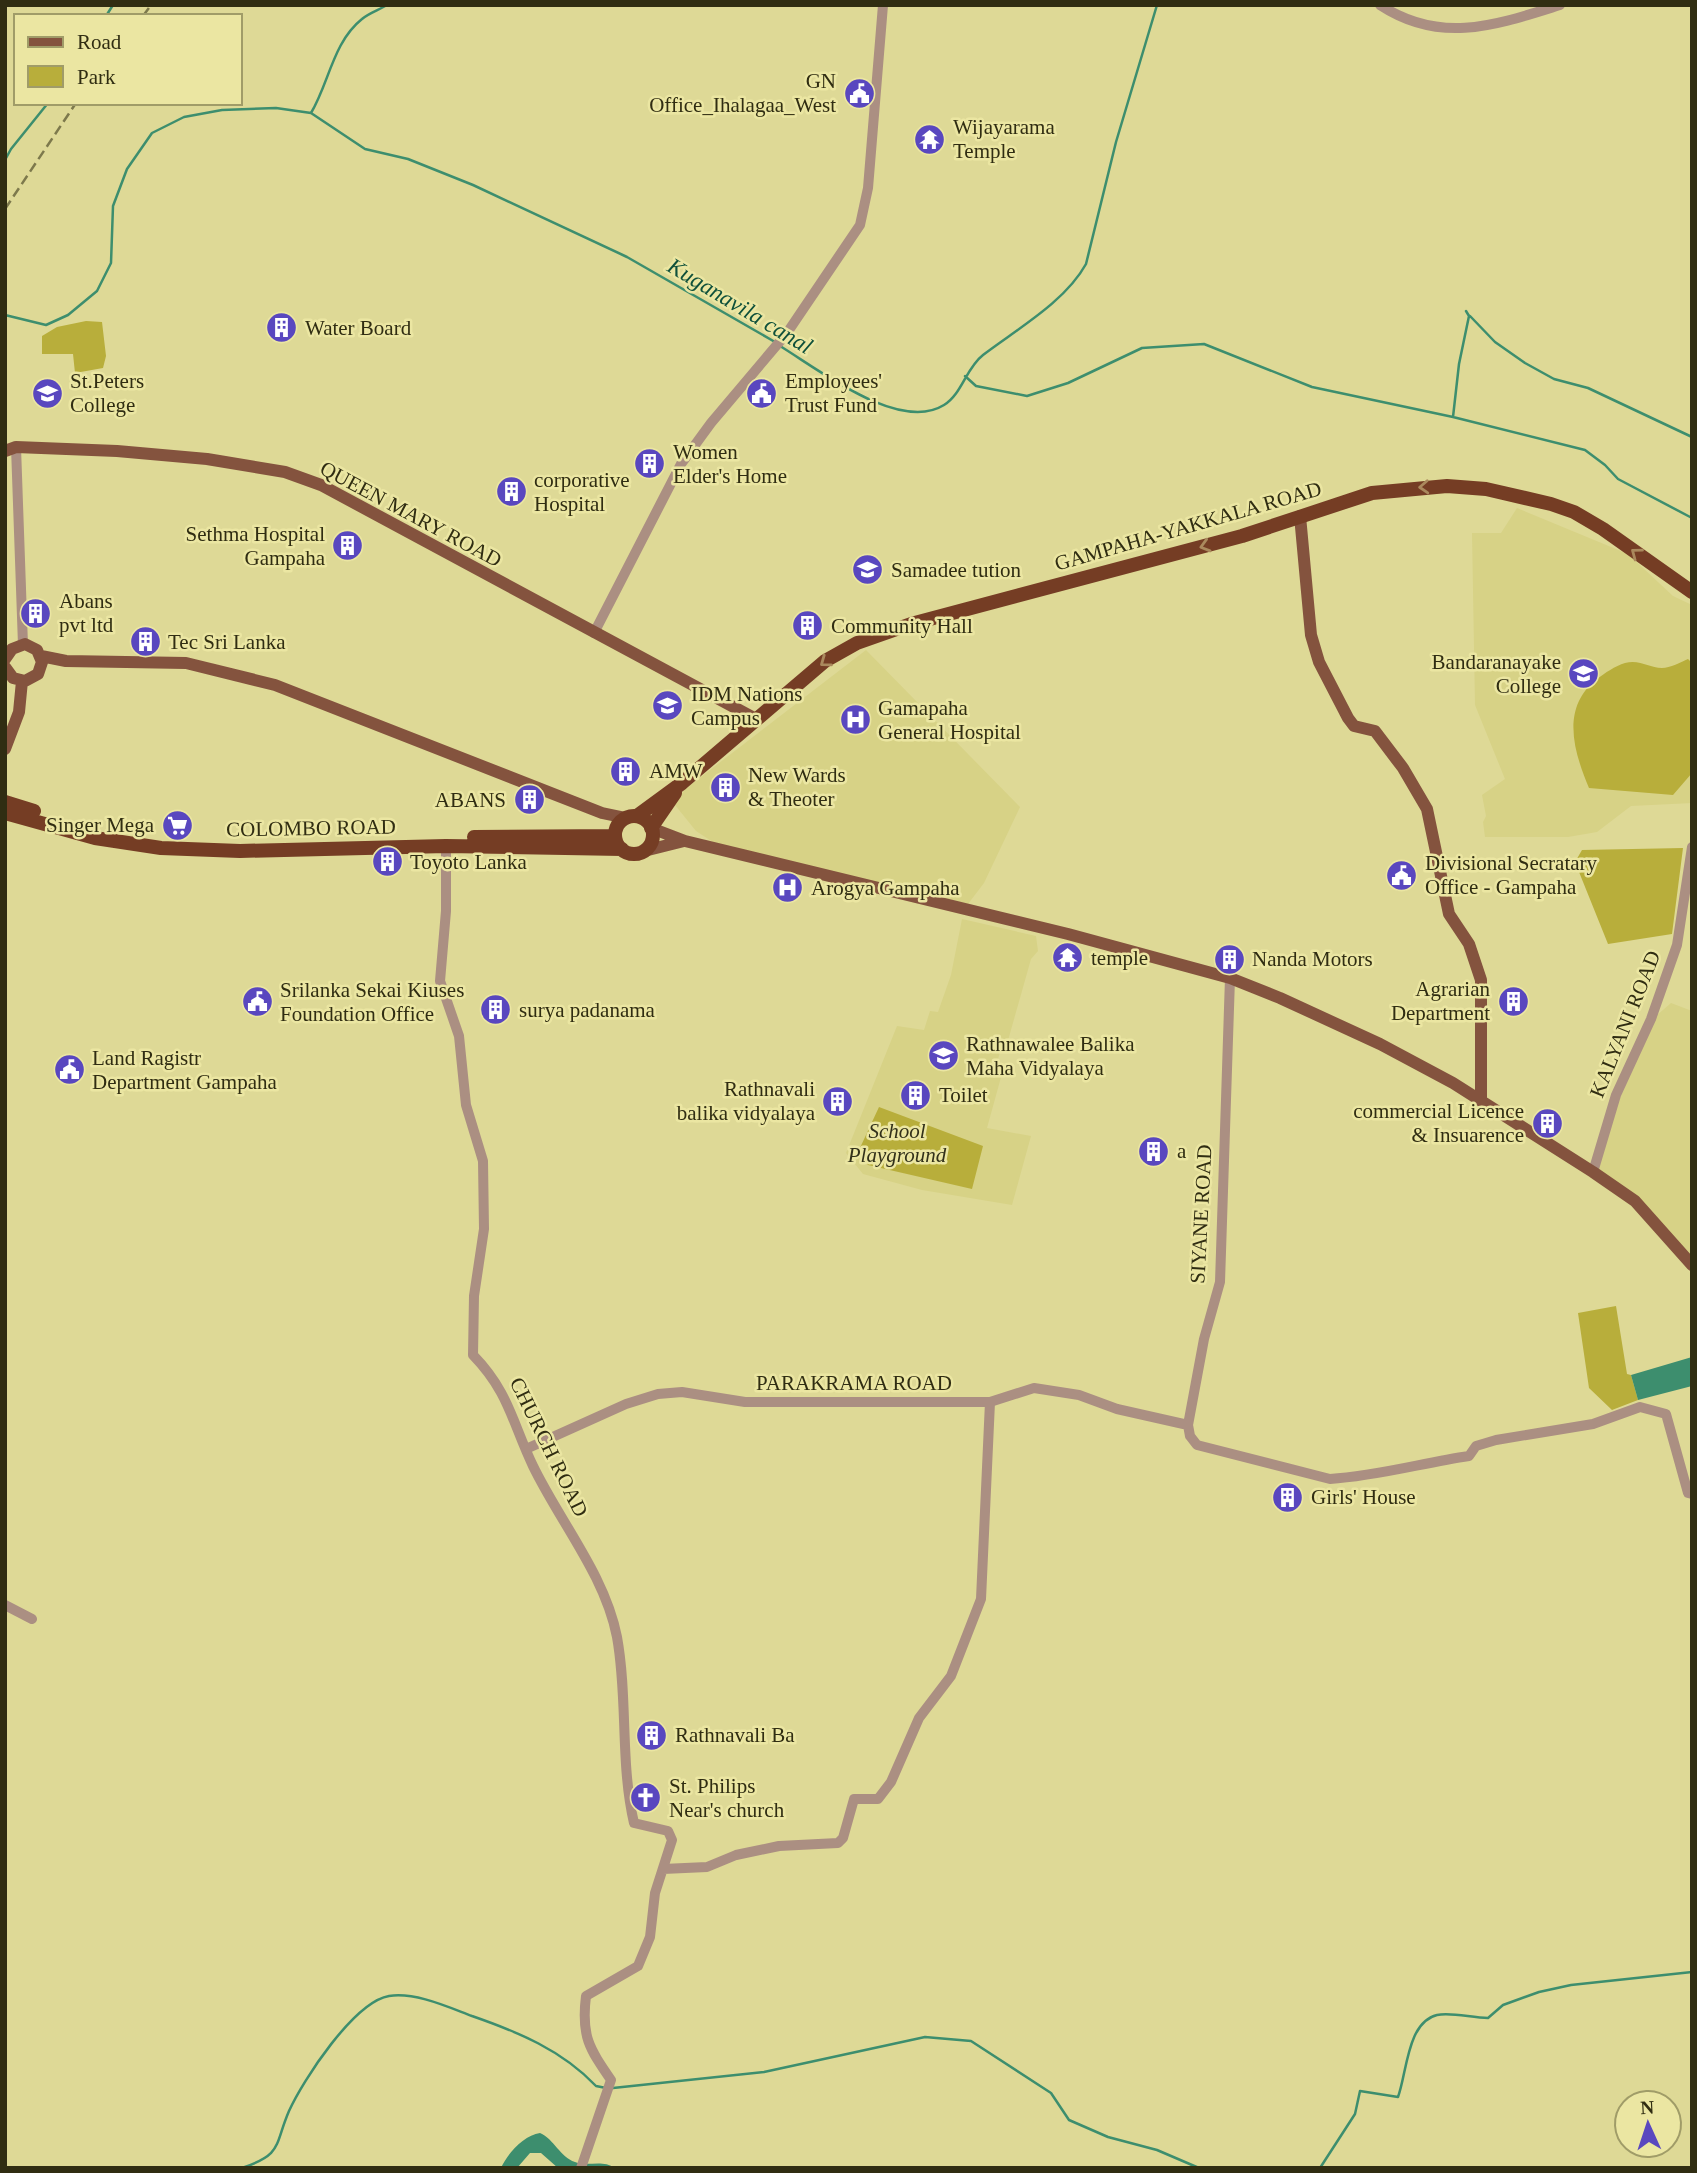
<svg xmlns="http://www.w3.org/2000/svg" width="1697" height="2173" font-family="'Times New Roman',serif">
<style>
.built{fill:#d7d286}
.green{fill:#b8ae3b}
.water{fill:#3d8e6e}
.lines{fill:none;stroke-linecap:round;stroke-linejoin:round}
.stream{stroke:#3d8e6e;stroke-width:2.5}
.minor{stroke:#ab8f82;stroke-width:10}
.major{stroke:#84533e;stroke-width:12}
.highway{stroke:#753d24;stroke-width:14}
.rail{stroke:#7d794c;stroke-width:2.5;stroke-dasharray:10 5;stroke-linecap:butt}
.oneway{stroke:#aa895d}
.labels{text-anchor:middle;dominant-baseline:central;stroke-width:5;stroke-linejoin:round;paint-order:stroke}
.poi-label{font-size:21px;fill:#302d12;stroke:#ebe6a2;text-anchor:start}
.street-label{font-size:21px;fill:#302d12;stroke:#ebe6a2}
.park-label{font-size:21px;font-style:italic;fill:#32311a;stroke:#ebe6a2}
.water-label{font-size:23px;font-style:italic;fill:#10513b;stroke:#ebe6a2}
</style>
<rect width="100%" height="100%" fill="#ded996"/>
<!-- built -->
<path class="built" d="M1517 508 1628 554 1673 596 1692 605V803L1631 806 1597 832 1568 837H1485L1483 822 1486 816 1482 795 1505 779 1475 705 1472 533H1501Z
M866 650 1020 807 984 883 968 904 719 846 696 831 675 805 684 790Z
M962 919 1036 936 1038 951 1031 959 1007 1044 1001 1048 997 1063 1003 1070 987 1128 1031 1136 1012 1205 922 1190 863 1174 846 1153 897 1026 924 1030 930 1011 938 1012 951 975Z
M1671 1003 1692 1011V1257L1593 1171 1605 1132 1656 1016Z"/>
<!-- green -->
<path class="green" d="M86 321 102 322 106 356 103 368 75 373 73 354H42V336L57 327Z
M1688 659 1692 663V773L1673 795 1589 788C1574 752 1560 708 1597 679 1605 673 1615 666 1625 663 1640 659 1649 668 1662 668 1670 668 1681 662 1688 659Z
M1683 848 1672 934 1608 944 1575 862 1582 850Z
M879 1107 983 1146 972 1189 868 1165 859 1150Z
M1616 1306 1627 1374 1631 1375 1638 1400 1612 1410 1589 1388 1578 1313Z"/>
<!-- water -->
<path class="water" d="M1692 1357V1386L1638 1400 1631 1375Z
M540 2133C554 2139 560 2157 575 2162 588 2167 602 2159 615 2168H558L541 2153H530L517 2168H501C507 2154 524 2135 540 2133Z"/>
<g class="lines">
<!-- stream -->
<path class="stream" d="M106 16 113 5
M311 113C329 83 333 42 362 19 369 13 379 10 387 5
M5 160 11 149 48 103
M1466 311 1469 316 1459 364 1453 417 1585 450 1605 465 1618 479 1692 518
M5 315 46 325 68 315 97 291 111 263 113 206 127 169 152 133 184 117 222 110 276 108 311 113 365 149 408 159 473 185 627 257 775 342
M1470 316 1495 342 1525 363 1554 379 1588 388 1692 437
M780 346C818 369 899 433 944 405 962 394 966 368 983 355 1017 329 1065 302 1086 264L1116 142 1157 5
M965 376 976 386 1027 396 1068 383 1142 348 1204 344 1312 387 1453 417
M613 2088 764 2072 925 2037 971 2041 1051 2093 1069 2120 1108 2137 1157 2150 1199 2168
M242 2168C283 2154 274 2146 289 2111 303 2080 354 2002 389 1996 416 1992 448 2007 472 2016 518 2032 562 2050 596 2086L606 2088
M1320 2168 1355 2114 1360 2091 1398 2097C1407 2073 1407 2022 1437 2015 1452 2012 1472 2018 1488 2018L1503 2005 1539 1992 1571 1985 1692 1972"/>
<!-- minor -->
<path class="minor" d="M1380 5C1441 45 1496 25 1560 5
M16 447 23 645
M594 633 681 464 711 423 787 333 860 225 868 188 883 5
M446 846V911L440 981 459 1036 466 1105 483 1161 484 1229 474 1296 473 1355C509 1392 512 1422 533 1466 560 1522 605 1575 617 1637 628 1698 620 1763 634 1823L668 1831 672 1840 655 1893 650 1937 638 1966 586 1996C581 2036 589 2048 611 2080L581 2168
M1230 978 1220 1282 1204 1339 1188 1425 1190 1436 1197 1445 1330 1479C1378 1476 1422 1463 1469 1456L1476 1446 1496 1440 1593 1424 1640 1407 1666 1414 1688 1493 1692 1494
M1593 1172 1616 1095 1651 1019 1677 945 1692 847
M526 1449 626 1404 658 1394 682 1392 745 1402H990L1034 1388 1079 1395 1117 1409 1188 1425
M5 1605 32 1619
M663 1869 707 1867 736 1855 779 1846 838 1843 843 1838 854 1799H878L891 1782 919 1718 951 1676 981 1599 990 1402"/>
<!-- major -->
<path class="major" d="M5 451 16 447 117 451 207 459 285 472 321 485 756 719
M1300 516 1311 635 1319 662 1348 718 1354 726 1375 731 1403 768 1427 809 1449 914 1469 944 1481 980V1101
M41 656 66 661 186 663 275 685 602 813 626 818
M5 659 12 649 25 644 37 650 42 662 38 674 25 681 13 678 5 667
M5 749 19 712 22 681
M651 828 685 841 1068 934 1230 978 1280 998 1380 1044 1453 1083 1593 1172 1635 1201 1692 1265
M644 851 684 841"/>
<!-- highway -->
<path class="highway" d="M5 802 34 811
M5 813 95 838 161 848 240 851 446 846 622 849
M637 816 682 783 825 661 857 643 911 624 1242 536 1372 493 1447 486 1486 489 1551 504 1574 512 1603 529 1692 592
M615 835a19 19 0 1 1 38 0a19 19 0 1 1-38 0Z
M651 828 675 793
M474 837 615 836"/>
<!-- rail -->
<path class="rail" d="M143 16 151 5
M5 209 76 103"/>
</g>
<!-- one-way arrows -->
<defs><path id="oneway-chevron" d="M-2-3.5L2.5 0L-2 3.5" fill="none" stroke-width="1.6" stroke-linecap="round" stroke-linejoin="round" transform="scale(1.75)"/></defs>
<g class="oneway">
<use href="#oneway-chevron" transform="translate(1424 487) rotate(177)"/>
<use href="#oneway-chevron" transform="translate(1205 546) rotate(164)"/>
<use href="#oneway-chevron" transform="translate(1636 553) rotate(-143)"/>
<use href="#oneway-chevron" transform="translate(825 662) rotate(144)"/>
</g>
<!-- icons -->
<defs>
<symbol id="civic-disc" viewBox="-11 -11 22 22"><circle r="9.5" fill="#5947bf" stroke="#ebe6a2"/><path d="M-.6-6.5H3V-4.5H.6V-3L4-1V1h2V6H-6V1h2V-1L-.6-3ZM-1.2 2.5V6h2.4V2.5Z" fill="#fff"/></symbol>
<symbol id="temple-disc" viewBox="-11 -11 22 22"><circle r="9.5" fill="#5947bf" stroke="#ebe6a2"/><path d="M0-6L5-2H3V0L6.5 2.5H4V6H1.5V3h-3V6H-4V2.5H-6.5L-3 0V-2H-5Z" fill="#fff"/></symbol>
<symbol id="building-disc" viewBox="-11 -11 22 22"><circle r="9.5" fill="#5947bf" stroke="#ebe6a2"/><path d="M-4-6H4V6H1V3H-1V6H-4ZM-2.5-4.3h1.7v1.8h-1.7ZM.8-4.3h1.7v1.8H.8ZM-2.5-1h1.7V.8h-1.7ZM.8-1h1.7V.8H.8Z" fill="#fff"/></symbol>
<symbol id="school-disc" viewBox="-11 -11 22 22"><circle r="9.5" fill="#5947bf" stroke="#ebe6a2"/><path d="M0-5L7-2L0 1L-7-2ZM-4 1L0 2.5L4 1V4Q0 6-4 4Z" fill="#fff"/></symbol>
<symbol id="university-disc" viewBox="-11 -11 22 22"><circle r="9.5" fill="#5947bf" stroke="#ebe6a2"/><path d="M0-5L7-2L0 1L-7-2ZM-4 1L0 2.5L4 1V4Q0 6-4 4Z" fill="#fff"/></symbol>
<symbol id="hospital-disc" viewBox="-11 -11 22 22"><circle r="9.5" fill="#5947bf" stroke="#ebe6a2"/><path d="M-5-5h3v3.5h4V-5h3V5h-3V1.5h-4V5h-3Z" fill="#fff"/></symbol>
<symbol id="supermarket-disc" viewBox="-11 -11 22 22"><circle r="9.5" fill="#5947bf" stroke="#ebe6a2"/><path d="M-6-5.5h2.5l.6 2H6L4.5 2H-2.5L-4.4-4H-6ZM-1.5 3.2a1.3 1.3 0 1 0 .1 0ZM3 3.2a1.3 1.3 0 1 0 .1 0Z" fill="#fff"/></symbol>
<symbol id="church-disc" viewBox="-11 -11 22 22"><circle r="9.5" fill="#5947bf" stroke="#ebe6a2"/><path d="M-1.2-6h2.4v3.5h3.3v2.4h-3.3V6h-2.4V-.1h-3.3v-2.4h3.3Z" fill="#fff"/></symbol>
</defs>
<g fill-rule="evenodd">
<use href="#civic-disc" x="842" y="76" width="35" height="35"/>
<use href="#temple-disc" x="912" y="122" width="35" height="35"/>
<use href="#building-disc" x="264" y="310" width="35" height="35"/>
<use href="#school-disc" x="30" y="376" width="35" height="35"/>
<use href="#civic-disc" x="744" y="376" width="35" height="35"/>
<use href="#building-disc" x="632" y="446" width="35" height="35"/>
<use href="#building-disc" x="494" y="474" width="35" height="35"/>
<use href="#building-disc" x="330" y="528" width="35" height="35"/>
<use href="#university-disc" x="850" y="552" width="35" height="35"/>
<use href="#building-disc" x="18" y="596" width="35" height="35"/>
<use href="#building-disc" x="790" y="608" width="35" height="35"/>
<use href="#building-disc" x="128" y="624" width="35" height="35"/>
<use href="#school-disc" x="1566" y="656" width="35" height="35"/>
<use href="#university-disc" x="650" y="688" width="35" height="35"/>
<use href="#hospital-disc" x="838" y="702" width="35" height="35"/>
<use href="#building-disc" x="608" y="754" width="35" height="35"/>
<use href="#building-disc" x="708" y="770" width="35" height="35"/>
<use href="#building-disc" x="512" y="782" width="35" height="35"/>
<use href="#supermarket-disc" x="160" y="808" width="35" height="35"/>
<use href="#building-disc" x="370" y="844" width="35" height="35"/>
<use href="#civic-disc" x="1384" y="858" width="35" height="35"/>
<use href="#hospital-disc" x="770" y="870" width="35" height="35"/>
<use href="#temple-disc" x="1050" y="940" width="35" height="35"/>
<use href="#building-disc" x="1212" y="942" width="35" height="35"/>
<use href="#building-disc" x="1496" y="984" width="35" height="35"/>
<use href="#civic-disc" x="240" y="984" width="35" height="35"/>
<use href="#building-disc" x="478" y="992" width="35" height="35"/>
<use href="#school-disc" x="926" y="1038" width="35" height="35"/>
<use href="#civic-disc" x="52" y="1052" width="35" height="35"/>
<use href="#building-disc" x="898" y="1078" width="35" height="35"/>
<use href="#building-disc" x="820" y="1084" width="35" height="35"/>
<use href="#building-disc" x="1530" y="1106" width="35" height="35"/>
<use href="#building-disc" x="1136" y="1134" width="35" height="35"/>
<use href="#building-disc" x="1270" y="1480" width="35" height="35"/>
<use href="#building-disc" x="634" y="1718" width="35" height="35"/>
<use href="#church-disc" x="628" y="1780" width="35" height="35"/>
</g>
<g class="labels">
<!-- poi labels -->
<g class="poi-label">
<text x="836" y="81" text-anchor="end">GN<tspan x="836" dy="24">Office_Ihalagaa_West</tspan></text>
<text x="953" y="127">Wijayarama<tspan x="953" dy="24">Temple</tspan></text>
<text x="305" y="328">Water Board</text>
<text x="70" y="381">St.Peters<tspan x="70" dy="24">College</tspan></text>
<text x="785" y="381">Employees'<tspan x="785" dy="24">Trust Fund</tspan></text>
<text x="673" y="452">Women<tspan x="673" dy="24">Elder's Home</tspan></text>
<text x="534" y="480">corporative<tspan x="534" dy="24">Hospital</tspan></text>
<text x="325" y="534" text-anchor="end">Sethma Hospital<tspan x="325" dy="24">Gampaha</tspan></text>
<text x="891" y="570">Samadee tution</text>
<text x="59" y="601">Abans<tspan x="59" dy="24">pvt ltd</tspan></text>
<text x="831" y="626">Community Hall</text>
<text x="168" y="642">Tec Sri Lanka</text>
<text x="1561" y="662" text-anchor="end">Bandaranayake<tspan x="1561" dy="24">College</tspan></text>
<text x="691" y="694">IDM Nations<tspan x="691" dy="24">Campus</tspan></text>
<text x="878" y="708">Gamapaha<tspan x="878" dy="24">General Hospital</tspan></text>
<text x="649" y="771">AMW</text>
<text x="748" y="775">New Wards<tspan x="748" dy="24">&amp; Theoter</tspan></text>
<text x="506" y="800" text-anchor="end">ABANS</text>
<text x="154" y="825" text-anchor="end">Singer Mega</text>
<text x="410" y="862">Toyoto Lanka</text>
<text x="1425" y="863">Divisional Secratary<tspan x="1425" dy="24">Office - Gampaha</tspan></text>
<text x="811" y="888">Arogya Gampaha</text>
<text x="1091" y="958">temple</text>
<text x="1252" y="959">Nanda Motors</text>
<text x="1490" y="989" text-anchor="end">Agrarian<tspan x="1490" dy="24">Department</tspan></text>
<text x="280" y="990">Srilanka Sekai Kiuses<tspan x="280" dy="24">Foundation Office</tspan></text>
<text x="519" y="1010">surya padanama</text>
<text x="966" y="1044">Rathnawalee Balika<tspan x="966" dy="24">Maha Vidyalaya</tspan></text>
<text x="92" y="1058">Land Ragistr<tspan x="92" dy="24">Department Gampaha</tspan></text>
<text x="815" y="1089" text-anchor="end">Rathnavali<tspan x="815" dy="24">balika vidyalaya</tspan></text>
<text x="939" y="1095">Toilet</text>
<text x="1524" y="1111" text-anchor="end">commercial Licence<tspan x="1524" dy="24">&amp; Insuarence</tspan></text>
<text x="1177" y="1151">a</text>
<text x="1311" y="1497">Girls' House</text>
<text x="675" y="1735">Rathnavali Ba</text>
<text x="669" y="1786">St. Philips<tspan x="669" dy="24">Near's church</tspan></text>
</g>
<!-- street labels -->
<g class="street-label">
<text transform="translate(411 514) rotate(28)">QUEEN MARY ROAD</text>
<text transform="translate(1188 526) rotate(-16)">GAMPAHA-YAKKALA ROAD</text>
<text transform="translate(311 828) rotate(-1)">COLOMBO ROAD</text>
<text transform="translate(1625 1024) rotate(-68)">KALYANI ROAD</text>
<text transform="translate(1201 1214) rotate(-87)">SIYANE ROAD</text>
<text x="854" y="1383">PARAKRAMA ROAD</text>
<text transform="translate(549 1447) rotate(64)">CHURCH ROAD</text>
</g>
<!-- park labels -->
<g class="park-label">
<text x="897" y="1131">School<tspan x="897" dy="24">Playground</tspan></text>
</g>
<!-- water labels -->
<g class="water-label">
<text transform="translate(740 306) rotate(31)">Kuganavila canal</text>
</g>
</g>
<!-- border -->
<rect width="1697" height="2173" fill="none" stroke="#302d12" stroke-width="14"/>
<!-- legend -->
<rect x="14" y="14" width="228" height="91" fill="#ebe6a2" stroke="#a09c68" stroke-width="2"/>
<rect x="28" y="37" width="35" height="10" fill="#84533e" stroke="#a09c68" stroke-width="2"/>
<text x="77" y="49" font-size="21" fill="#302d12">Road</text>
<rect x="28" y="66" width="35" height="21" fill="#b8ae3b" stroke="#a09c68" stroke-width="2"/>
<text x="77" y="84" font-size="21" fill="#302d12">Park</text>
<!-- north arrow -->
<g transform="translate(1648 2124) rotate(357)"><circle r="33" fill="#ebe6a2" stroke="#a09c68" stroke-width="2"/>
<path d="M0-5L12 26L0 18L-12 26Z" fill="#5947bf"/>
<text y="-10" font-size="19" font-weight="bold" text-anchor="middle" fill="#302d12">N</text>
</g>
</svg>
